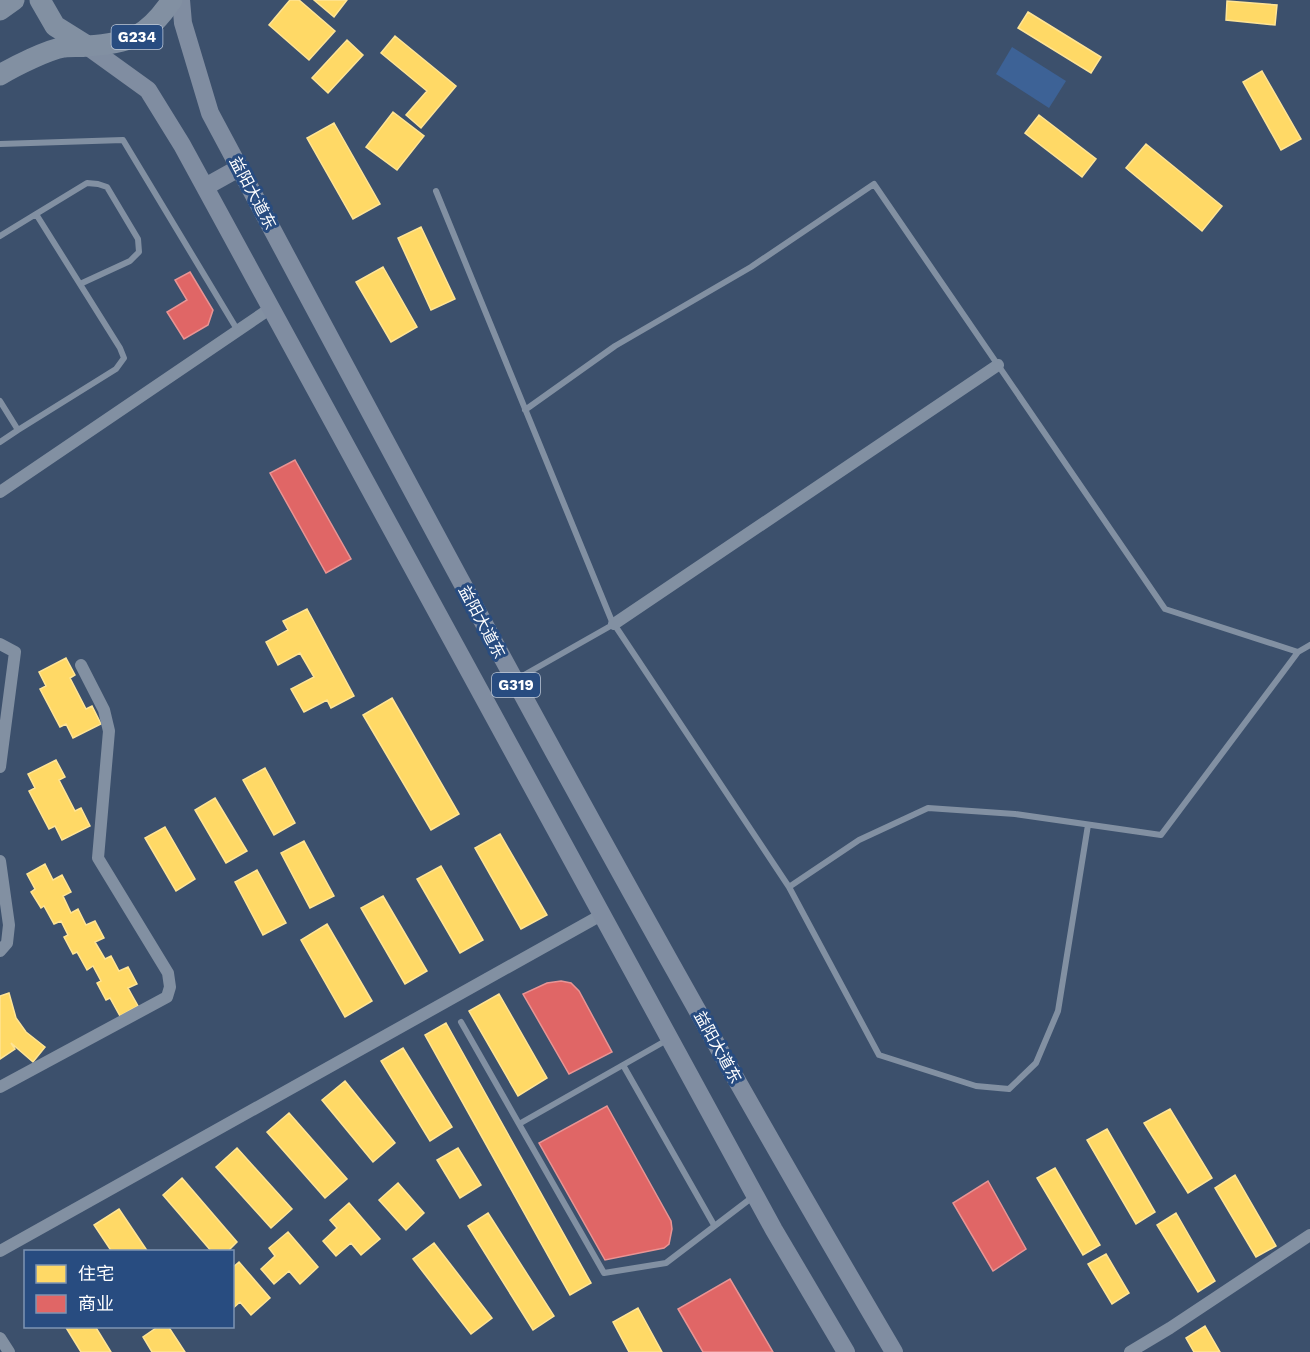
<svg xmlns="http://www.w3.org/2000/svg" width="1310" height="1352" font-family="'Work Sans','Noto Sans SC',sans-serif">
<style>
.green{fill:#3d6296}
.homes{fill:#ffd966;stroke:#ffe494;stroke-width:1.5}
.shops{fill:#e06666;stroke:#e99494;stroke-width:1.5}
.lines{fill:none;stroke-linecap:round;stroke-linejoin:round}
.lane{stroke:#8290a2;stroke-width:6}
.street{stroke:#8290a2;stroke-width:12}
.primary{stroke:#808da1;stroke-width:18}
.highway{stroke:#8290a2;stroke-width:21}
.labels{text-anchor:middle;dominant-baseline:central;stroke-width:6;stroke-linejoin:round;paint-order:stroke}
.shield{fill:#284c80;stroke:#bec9d9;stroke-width:1.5}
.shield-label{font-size:15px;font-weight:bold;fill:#fff}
.street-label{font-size:16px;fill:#fff;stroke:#284c80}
</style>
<rect width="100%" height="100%" fill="#3c506c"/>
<!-- green -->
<path class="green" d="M1012 47 1066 81 1049 108 996 74Z"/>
<!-- homes -->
<path class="homes" d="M290 0H299L335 31 309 60 269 25Z
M314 0H347L334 17Z
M1227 1 1277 5 1275 25 1226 20Z
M1028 12 1101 57 1091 73 1018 28Z
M395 36 456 86 421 128 406 115 427 91 381 53Z
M347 40 363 55 328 93 312 78Z
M1262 71 1301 139 1281 150 1243 82Z
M393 112 424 136 397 170 366 147Z
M1039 115 1096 159 1082 177 1025 133Z
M334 123 380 204 353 219 307 138Z
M1146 144 1222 206 1202 231 1126 168Z
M421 227 455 299 431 310 398 238Z
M383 267 417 327 391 342 356 282Z
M307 609 354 696 331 708 327 700 304 712 291 689 314 677 300 653 278 665 266 642 288 630 283 621Z
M66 658 75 675 70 678 86 709 92 706 101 724 73 738 66 724 60 727 40 689 46 686 39 672Z
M392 698 459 814 431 830 363 715Z
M56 760 65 777 59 780 75 811 81 808 90 826 62 840 55 826 49 829 29 791 35 788 28 774Z
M265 768 295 823 274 835 243 780Z
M215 798 247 851 226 863 195 810Z
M165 827 195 879 176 891 145 838Z
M500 834 547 915 521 929 475 848Z
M304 841 334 896 310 908 281 853Z
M45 864 53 880 62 875 71 892 63 896 71 913 78 909 86 925 95 921 104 938 95 942 105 959 111 956 119 971 128 967 137 984 128 988 138 1006 120 1016 110 998 106 1000 97 983 101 981 93 966 87 970 77 952 73 954 64 937 68 935 61 921 54 924 44 906 41 908 31 892 35 889 27 874Z
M441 866 483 940 460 953 417 879Z
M257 870 286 923 263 935 235 882Z
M383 896 427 971 405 984 361 908Z
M327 924 372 1001 345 1017 301 940Z
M9 993 16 1018 26 1032 45 1047 33 1062 11 1043 15 1049 0 1059V996Z
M499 994 547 1078 518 1096 469 1011Z
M446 1023 591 1283 570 1295 425 1035Z
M403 1048 452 1127 430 1141 381 1061Z
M345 1081 395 1143 373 1162 322 1100Z
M1170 1109 1212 1178 1188 1193 1144 1123Z
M289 1113 347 1179 325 1198 267 1132Z
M1107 1129 1155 1212 1136 1224 1087 1140Z
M237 1148 292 1209 271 1228 216 1167Z
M458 1148 481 1185 460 1198 437 1160Z
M1055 1168 1100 1245 1083 1255 1037 1178Z
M1235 1175 1276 1246 1256 1257 1215 1188Z
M182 1178 237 1242 227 1252H212L163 1195Z
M398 1183 424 1213 406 1230 379 1200Z
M349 1203 380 1239 361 1255 351 1243 336 1256 323 1241 337 1228 330 1220Z
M119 1209 148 1252H112L94 1225Z
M488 1213 554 1316 533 1330 468 1226Z
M1176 1213 1215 1281 1198 1292 1157 1225Z
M288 1232 318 1267 300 1284 289 1271 274 1284 261 1269 275 1256 269 1248Z
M434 1243 492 1318 471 1334 413 1259Z
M1106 1254 1129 1293 1112 1304 1088 1264Z
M239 1262 270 1298 251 1315 240 1302 232 1309V1268Z
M638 1308 662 1352H629L613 1322Z
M65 1326H95L111 1352H81Z
M159 1326H168L185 1352H152L143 1337Z
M1205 1326 1220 1352H1194L1186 1338Z"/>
<!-- shops -->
<path class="shops" d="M190 272 213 310 208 325 184 339 167 312 187 300 175 280Z
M295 460 351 559 326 573 270 473Z
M561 981 571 983 579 991 612 1052 569 1074 523 994 547 983Z
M607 1106 671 1221 672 1229 669 1244 664 1248 605 1260 539 1143Z
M988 1181 1026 1249 993 1271 953 1203Z
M730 1279 773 1352H703L678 1309Z"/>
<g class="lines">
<!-- lane -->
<path class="lane" d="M0 144 123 140 238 331
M436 191 613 624
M36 214 87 183 98 184 107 187 138 239 139 252 130 261 80 284
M0 236 36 214 120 348 124 358 116 369 18 430 0 401
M525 410 615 346 751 267 874 184 1165 609 1298 652 1161 835 1015 814 928 808 859 840 789 887
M0 442 18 430
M1298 652 1310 645
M517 679 614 624 789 887 879 1055 976 1086 1009 1089 1036 1063 1058 1011 1088 825
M461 1022 519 1124 667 1040
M623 1065 714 1225
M519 1124 604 1273 666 1263 754 1196"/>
<!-- street -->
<path class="street" d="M0 492 271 308
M614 624 998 365
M0 644 15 652 0 767
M0 861 9 925 7 943 0 951
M0 1087 167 997 170 987 168 973 98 858 109 731 104 710 81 665
M0 1251 603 914
M0 1338 9 1352
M1130 1352 1170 1328 1310 1235"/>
<!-- primary -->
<path class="primary" d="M181 0 183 23 210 113C432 529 654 946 894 1352
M87 46 148 90 182 145 774 1230 846 1352
M205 187 239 168"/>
<!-- highway -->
<path class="highway" d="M40 0 55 26 87 46
M0 10 14 0
M0 75C15 66 47 50 64 47 71 46 80 47 87 46 130 43 147 37 172 0"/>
</g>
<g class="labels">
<!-- shield labels -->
<g class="shield">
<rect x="111.5" y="25" width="51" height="24" rx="4.5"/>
<rect x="492" y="673" width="48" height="24" rx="4.5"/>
</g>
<g class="shield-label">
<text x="137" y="37">G234</text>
<text x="516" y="685">G319</text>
</g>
<!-- street labels -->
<g class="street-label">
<text transform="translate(253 193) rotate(62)">益阳大道东</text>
<text transform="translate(482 622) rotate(62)">益阳大道东</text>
<text transform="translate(718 1047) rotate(61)">益阳大道东</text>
</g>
</g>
<!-- legend -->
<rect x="24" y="1250" width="210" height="78" fill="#284c80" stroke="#7e94b3" stroke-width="1.5"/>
<rect x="36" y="1265" width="30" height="18" fill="#ffd966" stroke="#7e94b3" stroke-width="1.5"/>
<text x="78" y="1280" font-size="18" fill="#ffffff">住宅</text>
<rect x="36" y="1295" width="30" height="18" fill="#e06666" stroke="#7e94b3" stroke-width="1.5"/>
<text x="78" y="1310" font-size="18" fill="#ffffff">商业</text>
</svg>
